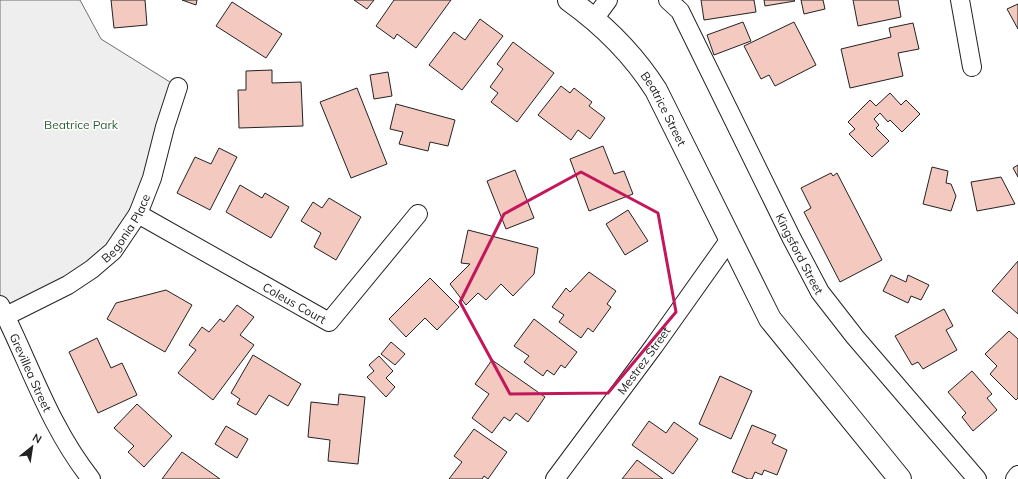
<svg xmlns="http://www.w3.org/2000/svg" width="1018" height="479" font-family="Mulish,sans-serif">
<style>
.green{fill:#eee;stroke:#6f6f6f}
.building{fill:#f3c9c0;stroke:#222}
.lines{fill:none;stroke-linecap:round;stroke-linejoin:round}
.street-casing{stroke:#222;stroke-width:20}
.secondary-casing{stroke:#222;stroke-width:24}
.street{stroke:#fff;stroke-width:18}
.secondary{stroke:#fff;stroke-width:22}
.marked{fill:none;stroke:#c2185b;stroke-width:3;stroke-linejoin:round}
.labels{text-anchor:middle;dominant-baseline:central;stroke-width:3;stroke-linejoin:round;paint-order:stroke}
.street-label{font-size:12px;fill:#222;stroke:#fff}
.park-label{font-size:12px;fill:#2f5e38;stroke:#fff}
</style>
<rect width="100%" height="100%" fill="#fff"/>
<!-- green -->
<path class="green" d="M0 0H80L101 39 178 87 138 214 92 269 9 324 0 305Z"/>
<!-- building -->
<path class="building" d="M111 0H145L147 25 114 28Z
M182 0H197L196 5Z
M354 0H374L367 9Z
M394 0H451L416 48 397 34 394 39 376 26Z
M701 0H754L756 12 704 20Z
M764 0H794L795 1 765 6Z
M801 0H823L825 9 804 14Z
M853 0H898L901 17 858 26Z
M232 2 282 34 266 58 216 26Z
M1018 4V29L1007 9Z
M480 19 503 36 462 90 429 65 454 32 465 40Z
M743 22 751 41 714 55 707 35Z
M794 22 816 65 775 86 769 75 761 79 744 46Z
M913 23 919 49 898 53 903 76 850 88 841 49 891 37 889 28Z
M513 42 554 73 517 122 491 102 498 93 490 87 503 69 497 64Z
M272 70V83L301 82 303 126 239 128 238 90H246V71Z
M388 72 392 96 374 99 370 75Z
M561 86 570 93 574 88 592 102 589 106 605 118 590 139 578 130 571 140 538 115Z
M357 88 387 164 351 178 320 102Z
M890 93 901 105 906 100 920 114 902 132 890 120 888 122 880 113 874 119 879 125 876 128 889 141 872 157 849 134 855 129 848 122 870 100 876 106Z
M396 104 455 120 448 146 430 142 428 151 399 144 403 132 390 129Z
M603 146 614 174 624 171 633 194 589 211 570 159Z
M219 148 237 157 210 210 177 193 195 157 211 164Z
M1018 165V177L1013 168Z
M932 167 948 171 946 183 951 184 956 196 951 211 923 204Z
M515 170 534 218 506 229 487 181Z
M831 173 833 176 837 173 882 260 840 282 804 212 811 208 801 188Z
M1001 177 1015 204 977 211 971 182Z
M240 185 262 198 265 193 289 207 271 238 226 212Z
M329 198 361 217 336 260 314 247 321 233 301 221 313 202 322 208Z
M628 210 648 241 625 255 606 224Z
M468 230 538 248 534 274 513 296 501 284 486 300 478 293 466 305 450 284 470 264 461 263Z
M1018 261V314L992 291Z
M589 272 616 291 607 304 611 307 593 332 588 328 581 338 559 322 564 315 552 307 566 288 570 292Z
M891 275 906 282 908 275 929 285 921 300 911 296 908 303 883 291Z
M430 278 459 307 437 330 425 318 406 337 389 319Z
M166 290 192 305 165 352 107 319 116 303Z
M237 305 254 317 240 335 254 345 213 400 178 373 196 350 189 345 202 327 209 332 220 319 224 322Z
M944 309 953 326 946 330 957 350 923 369 918 362 912 365 895 336Z
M534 319 577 352 565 368 561 365 554 375 547 370 543 376 524 362 529 356 514 346Z
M1009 331 1018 339V398L1016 400 990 374 997 366 985 354Z
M97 338 111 368 122 363 137 395 98 413 69 352Z
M391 342 405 354 395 365 381 354Z
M253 355 301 384 288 406 269 395 256 415 237 404 240 399 231 393Z
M379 356 393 371 386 378 395 387 386 397 367 377 374 371 369 365Z
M492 360 545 397 528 422 516 413 510 421 504 417 492 433 472 418 489 394 475 384Z
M972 371 992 394 987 398 997 410 973 431 962 417 966 413 948 392Z
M720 376 752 391 731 439 699 424Z
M339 394 365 397 358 464 328 461 330 440 308 437 311 402 338 405Z
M137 404 172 436 144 467 128 452 134 446 114 428Z
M649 421 666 433 674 422 698 439 673 474 632 445Z
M752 425 776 435 772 443 787 450 777 475 764 470 762 475 755 472 752 479H748L732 472Z
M226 426 248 439 237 458 215 444Z
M474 429 507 452 488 479 484 476 482 479H449L462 462 454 456Z
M182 452 220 479H162Z
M637 460 663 479H622Z"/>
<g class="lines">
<defs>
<g id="street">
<path id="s1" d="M668 0 680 11 791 237 820 292 855 337 977 479"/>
<path d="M960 0 972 67"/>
<path d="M594 19 608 0"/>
<path id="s2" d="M138 214 329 322 418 214"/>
<path id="s3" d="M0 305C30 364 49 426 91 479"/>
<path id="s4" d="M6 316 68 285 92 269 113 251 138 214 152 178 165 127 178 87"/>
<path id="s5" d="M555 479 654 346 730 239"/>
<path d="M1015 479 1018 475"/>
</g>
<g id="secondary">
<path id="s6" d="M569 0C604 25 633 54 656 90L770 319 900 479"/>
</g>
</defs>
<!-- street casing -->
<use href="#street" class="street-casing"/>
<!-- secondary casing -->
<use href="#secondary" class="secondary-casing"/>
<!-- street -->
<use href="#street" class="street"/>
<!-- secondary -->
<use href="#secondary" class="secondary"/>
</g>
<!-- marked area -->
<path class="marked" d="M581 172 658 213 676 312 608 393 510 394 460 302 504 214Z"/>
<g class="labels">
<!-- street labels -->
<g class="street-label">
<text stroke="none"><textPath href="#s6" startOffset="146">Beatrice Street</textPath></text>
<text stroke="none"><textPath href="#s4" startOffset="152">Begonia Place</textPath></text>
<text stroke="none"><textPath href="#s1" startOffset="287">Kingsford Street</textPath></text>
<text stroke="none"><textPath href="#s2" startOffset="180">Coleus Court</textPath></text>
<text stroke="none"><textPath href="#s5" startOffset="148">Mestrez Street</textPath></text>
<text stroke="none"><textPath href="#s3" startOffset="74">Grevillea Street</textPath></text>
</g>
<!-- park labels -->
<g class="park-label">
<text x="81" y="124">Beatrice Park</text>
</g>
</g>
<!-- north arrow -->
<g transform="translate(32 447) rotate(30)" stroke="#ffffff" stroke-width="3" paint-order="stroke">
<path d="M0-3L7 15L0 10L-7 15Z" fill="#222222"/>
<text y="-6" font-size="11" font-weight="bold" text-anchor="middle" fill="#222222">N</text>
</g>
</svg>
